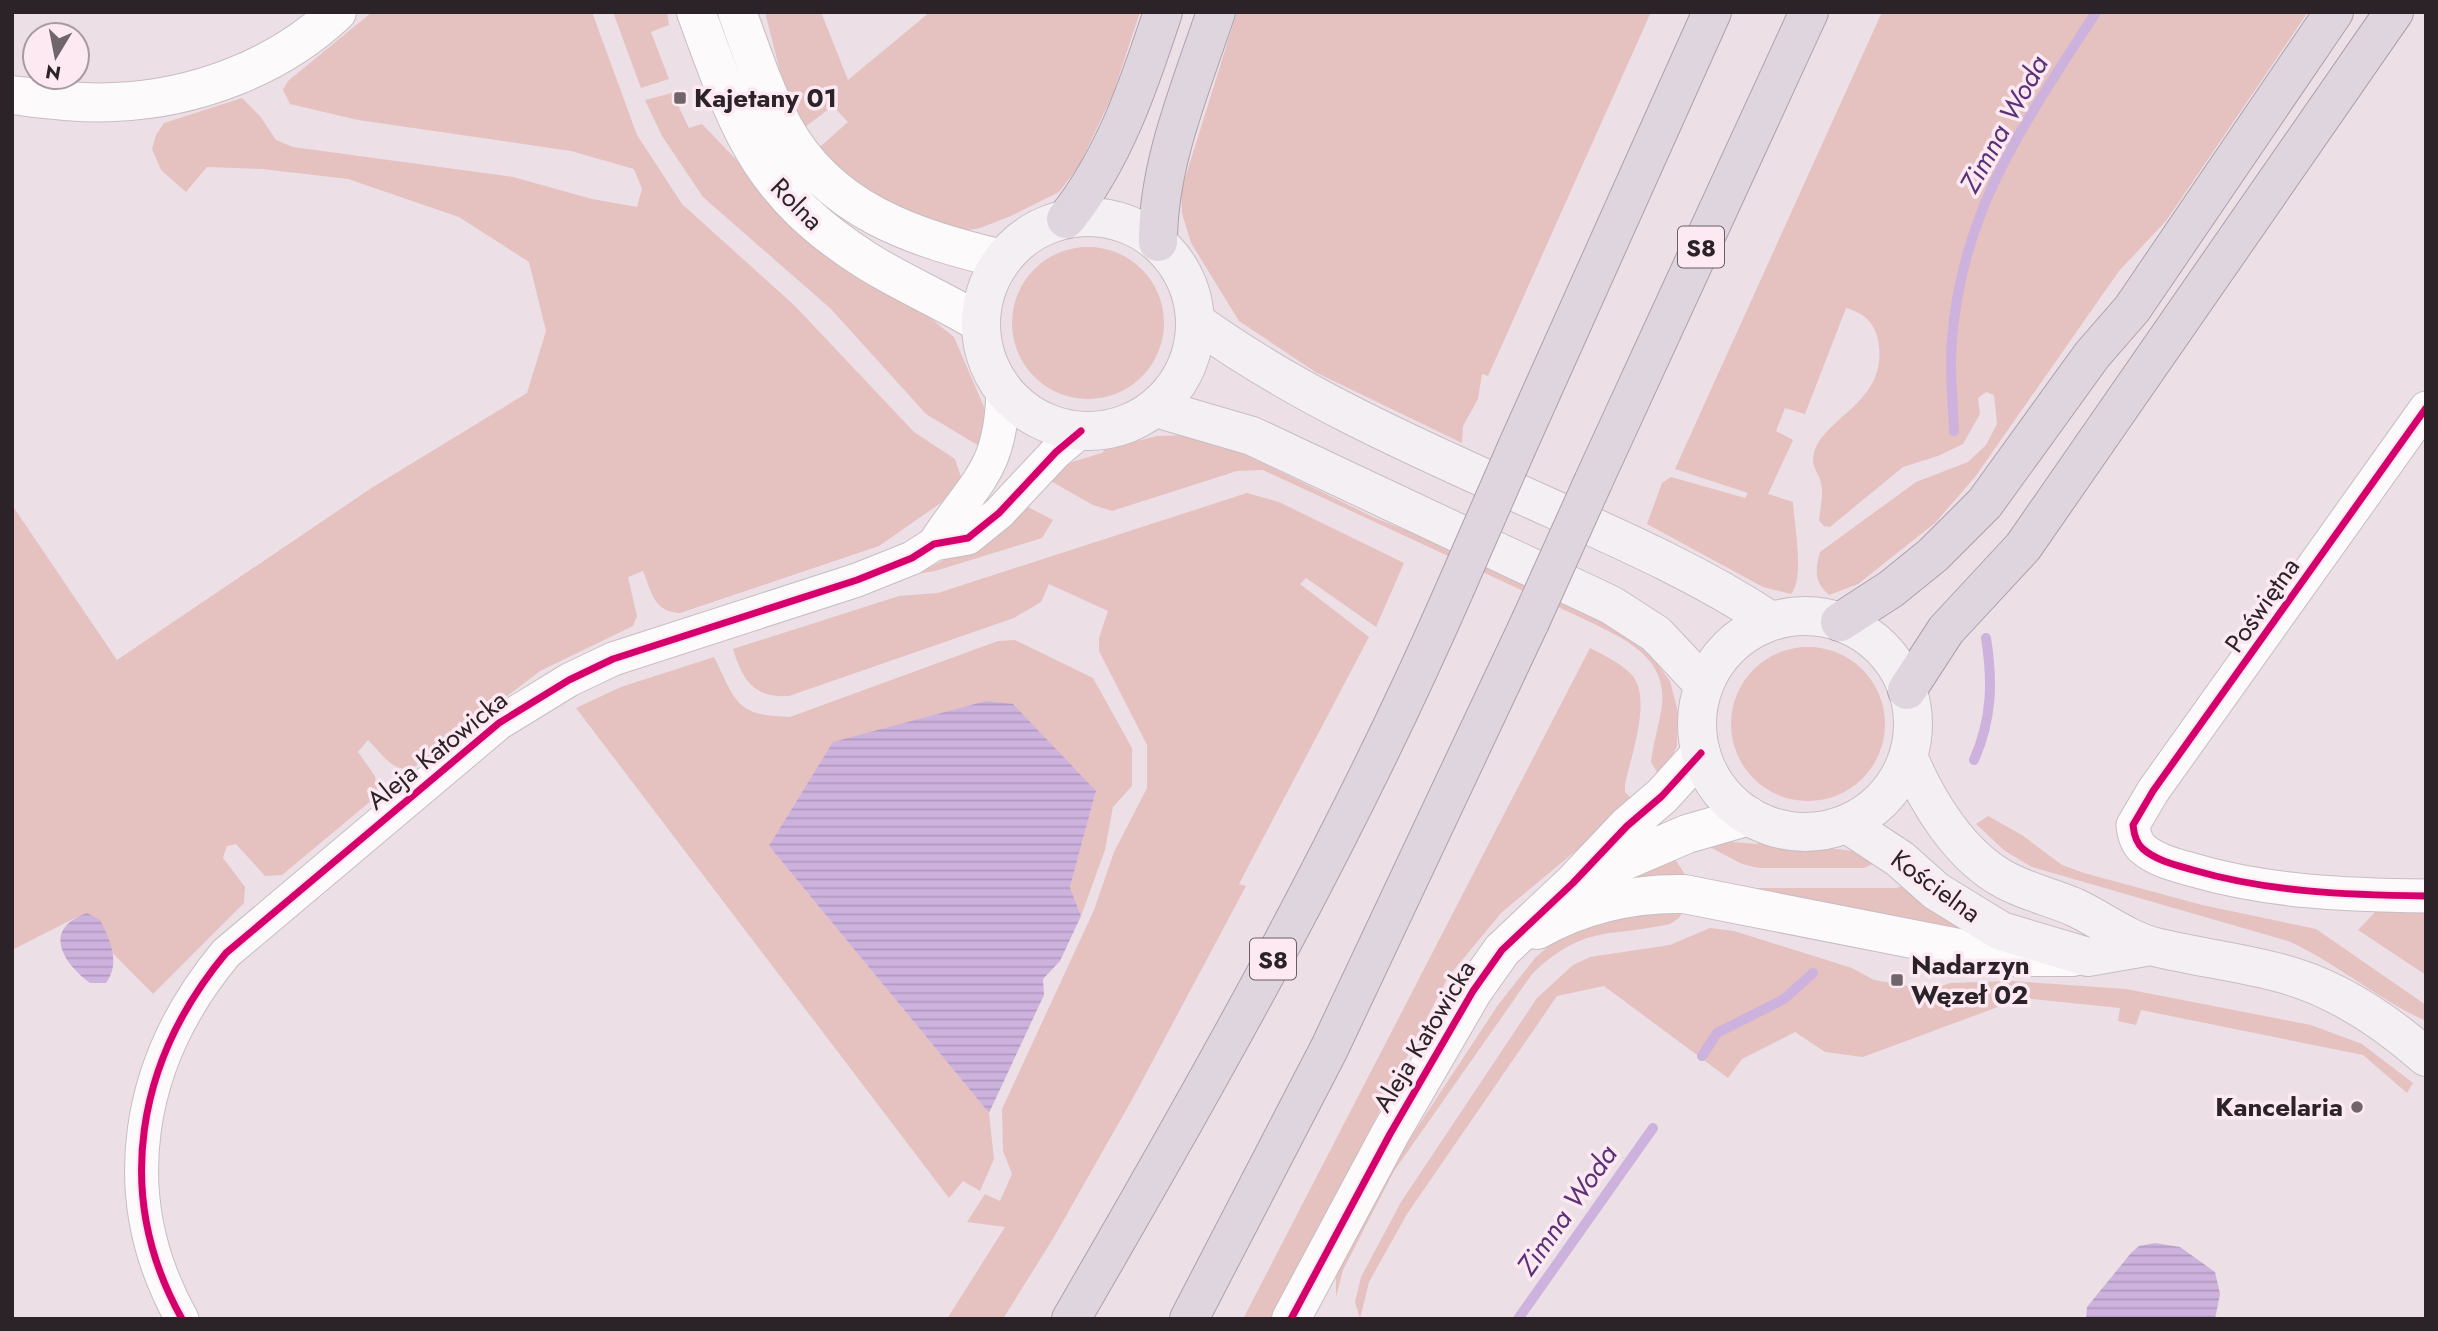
<svg xmlns="http://www.w3.org/2000/svg" width="2438" height="1331" font-family="Jost,sans-serif">
<style>
.green{fill:#e5c1c0}
.water{fill:url(#water-rules)}
.lines{fill:none;stroke-linecap:round;stroke-linejoin:round}
.stream{stroke:#cdb2de;stroke-width:10}
.minor-casing{stroke:#c7bdc2;stroke-width:35}
.tertiary-casing{stroke:#c7bdc2;stroke-width:40}
.secondary-casing{stroke:#c7bdc2;stroke-width:40}
.motorway-casing{stroke:#aea0ab;stroke-width:40}
.minor{stroke:#fcfafb;stroke-width:33}
.tertiary{stroke:#fcfafb;stroke-width:38}
.secondary{stroke:#f3eff2;stroke-width:38}
.motorway{stroke:#ded5de;stroke-width:38}
.motorway-bridge-casing{stroke:#aea0ab;stroke-width:40;stroke-linecap:butt}
.motorway-bridge{stroke:#ded5de;stroke-width:38}
.cycleway-casing{stroke:#fce9f2;stroke-width:11}
.cycleway{stroke:#d6006c;stroke-width:7}
.poi-dot{fill:#6f656a;stroke:#fce9f2;stroke-width:2.5}
.labels{text-anchor:middle;dominant-baseline:central;stroke-width:7;stroke-linejoin:round;paint-order:stroke}
.shield{fill:#fce9f2;stroke:#6a5e64;stroke-width:2}
.shield-label{font-size:24px;font-weight:bold;fill:#2b2327}
.poi-label{font-size:26px;font-weight:bold;fill:#2b2327;stroke:#fce9f2;text-anchor:start}
.street-label{font-size:26px;fill:#2b2327;stroke:#fce9f2}
.water-label{font-size:28px;font-style:italic;fill:#5b3179;stroke:#fce9f2}
</style>
<defs>
<pattern id="water-rules" width="6" height="5" patternUnits="userSpaceOnUse" patternTransform="scale(1.75)"><rect width="6" height="5" fill="#cdb2de"/><path d="M0 2.5h6" fill="none" stroke="#b099be"/></pattern>
</defs>
<rect width="100%" height="100%" fill="#ece0e6"/>
<!-- green -->
<path class="green" d="M372 12H592L637 135 682 204 794 305 914 432 955 459 962 480 945 500 879 546 680 613C654 612 652 593 643 571L628 577 637 616 633 626 540 671 413 768C392 773 383 754 368 740L358 752 375 776 378 795 282 875 265 876 236 844 227 846 223 858 245 887 244 903 153 994 77 917 12 950V505L117 660 373 487 527 393 546 331 529 262 459 217 348 179 262 169 207 167 186 192 161 170 152 149 156 135 164 123 242 98 260 116 276 140 293 147 513 177 592 199 637 207 642 189 634 169 571 151 358 120 290 104 283 90 288 81Z
M613 12H667L669 25 651 32 669 79 641 88Z
M765 12H821L848 80 930 12H1140L1113 94 1079 166 1059 192 1011 216 980 228 957 232 884 210 818 156 821 146 848 122 833 106 801 130 789 107Z
M1237 12H1651L1488 376 1482 374 1478 399 1463 426 1462 443 1317 373 1239 321 1191 243 1182 213 1181 191Z
M1882 12H2308L2166 221 2119 271 1975 477 1935 523 1858 584 1829 595C1814 582 1815 570 1820 552L1916 482 1968 462 1986 445 1997 424 1994 395 1986 392 1978 398 1980 414 1963 444 1938 456 1903 467 1830 527 1824 526 1819 521C1820 509 1824 495 1821 483 1819 472 1810 467 1814 453 1824 416 1890 402 1878 340 1874 321 1863 313 1846 308L1805 414 1785 408 1776 431 1793 440 1768 494 1793 502C1794 523 1805 579 1791 594L1763 587 1647 524 1662 483 1671 477 1745 498 1748 493 1675 469Z
M672 93 689 128 702 124 748 172 954 337 984 407 985 427 979 446 926 414 831 309 703 197 662 136 645 100Z
M1012 323a76 76 0 1 1 152 0a76 76 0 1 1-152 0Z
M1190 435 1224 444 1373 517 1440 544 1610 625 1645 648 1670 681 1678 712 1677 746 1661 779 1651 762C1653 743 1660 723 1662 704 1667 657 1623 638 1588 621L1263 470 1237 471 1112 511 1093 505 1047 479 1072 462 1102 453 1105 449 1157 436Z
M1247 493 1279 502 1404 563 1376 627 1306 578 1300 584 1369 637 1239 884 1246 886 1134 1096 1054 1237 1003 1319H947L1005 1227 967 1222 985 1194 1000 1201 1012 1174 1003 1151 1002 1109 1094 910 1114 852 1147 788V745L1099 651V638L1108 611 1049 584 1041 602 1014 618 789 696C754 698 743 681 733 649L899 596 938 593Z
M1024 505 1053 520 1042 538 935 571 917 574 961 551Z
M1015 640 1093 678 1132 748V786L1113 807 1105 850 1081 916 1070 887 1096 791 769 846 989 1113 994 1159 980 1191 963 1181 949 1198 576 708 621 687 714 657C736 701 735 716 790 717L998 641Z
M1731 724a77 77 0 1 1 154 0a77 77 0 1 1-154 0Z
M1590 648C1604 655 1620 663 1631 674 1653 696 1631 756 1625 784V792L1635 802 1502 912 1448 977 1273 1319H1243Z
M1988 816 2022 835 2062 865 2084 873 2202 905 2316 929 2426 1005V1021C2377 999 2337 963 2288 941L2032 867 2005 851 1976 824Z
M1721 841 1757 844 1761 842C1802 851 1843 843 1882 860L1864 868H1759L1742 864 1704 844Z
M1671 853 1690 882 1616 879Z
M1904 885 1992 938 1727 888H1897Z
M1686 905 1679 918 1670 924C1606 938 1585 924 1532 974L1394 1171 1343 1270 1336 1297V1273L1390 1169 1498 1005 1535 958 1567 930Z
M2426 906V975L2358 930 2379 908Z
M1710 928 1734 931 1852 968 1874 980 1931 990 1950 983 2011 981 2126 989 2311 1025 2362 1044 2413 1083 2407 1093 2363 1055 2141 1010 2136 1025 2118 1021 2120 1008 2022 998 1863 1057 1825 1052 1795 1032 1742 1059 1728 1078 1604 986 1557 996 1407 1214 1369 1282 1360 1319 1355 1302 1361 1277 1401 1202 1537 998 1573 965 1590 957 1670 945Z"/>
<!-- water -->
<path class="water" d="M986 701 1013 704 1096 791 1070 887 1081 916 1060 961 1043 979 1044 995 989 1113 769 846 833 742Z
M87 913 100 920C110 940 121 962 106 983H90C62 962 42 929 87 913Z
M2155 1243 2180 1247 2215 1272 2220 1294 2215 1319H2086L2087 1307 2131 1253 2139 1246Z"/>
<g class="lines">
<!-- stream -->
<path class="stream" d="M1954 431C1953 401 1949 369 1952 340 1962 207 2027 120 2096 12
M1974 760C1992 719 1993 682 1986 638
M1702 1056 1717 1033 1784 999 1813 973
M1518 1319 1653 1128"/>
<defs>
<path id="minor" d="M2426 408 2153 791 2133 825C2134 835 2136 843 2143 849 2157 861 2176 865 2193 870 2268 892 2347 895 2426 896
M934 544C975 480 1001 473 1003 390
M182 1319C112 1194 137 1060 226 953L499 723 569 680 613 659 857 580 912 558 934 544 968 538 999 513 1056 452 1081 431"/>
<path id="tertiary" d="M696 12C739 129 757 191 867 261 904 284 944 301 980 323
M737 12C751 50 764 90 783 126 829 211 914 238 1002 259
M12 95C46 99 80 104 114 102 194 99 278 68 337 12
M1587 877 1687 834 1749 816
M1537 930C1583 904 1631 893 1684 894L2004 957H2073
M1291 1319 1390 1134 1473 991 1502 950 1573 883 1627 826 1662 796 1701 753"/>
<path id="secondary" d="M981 324a107 107 0 1 1 214 0a107 107 0 1 1-214 0Z
M1196 322C1303 399 1424 451 1544 505 1622 540 1700 574 1771 621
M1156 408 1252 436 1611 605 1656 634 1704 685
M1697 724a108 108 0 1 1 216 0a108 108 0 1 1-216 0Z
M1908 756C1927 802 1960 856 2005 880 2027 892 2051 897 2074 907 2100 919 2127 940 2155 947 2196 957 2239 962 2280 973 2335 987 2384 1020 2426 1057
M1847 824 1900 859 1936 891 2001 931 2088 957 2151 946"/>
<path id="motorway" d="M1066 219C1114 159 1139 85 1163 12
M1158 242C1158 163 1191 87 1216 12
M1517 447 1712 12
M1593 482 1809 12
M1840 622 1891 589 1933 555 1985 503 2092 355 2132 309 2334 12
M1907 690 1946 630 2023 547 2394 12
M1071 1319C1209 1081 1345 841 1455 589
M1189 1319 1329 1049 1530 622"/>
</defs>
<!-- minor casing -->
<use href="#minor" class="minor-casing"/>
<!-- tertiary casing -->
<use href="#tertiary" class="tertiary-casing"/>
<!-- secondary casing -->
<use href="#secondary" class="secondary-casing"/>
<!-- motorway casing -->
<use href="#motorway" class="motorway-casing"/>
<!-- minor -->
<use href="#minor" class="minor"/>
<!-- tertiary -->
<use href="#tertiary" class="tertiary"/>
<!-- secondary -->
<use href="#secondary" class="secondary"/>
<!-- motorway -->
<use href="#motorway" class="motorway"/>
<defs>
<path id="motorway-bridge" d="M1455 589 1517 447
M1530 622 1593 482"/>
</defs>
<!-- motorway-bridge casing -->
<use href="#motorway-bridge" class="motorway-bridge-casing"/>
<!-- motorway-bridge -->
<use href="#motorway-bridge" class="motorway-bridge"/>
<defs>
<path id="cycleway" d="M2426 408 2153 791 2133 825C2134 835 2136 843 2143 849 2157 861 2176 865 2193 870 2268 892 2347 895 2426 896
M182 1319C112 1194 137 1060 226 953L499 723 569 680 613 659 857 580 912 558 934 544 968 538 999 513 1056 452 1081 431
M1291 1319 1390 1134 1473 991 1502 950 1573 883 1627 826 1662 796 1701 753"/>
</defs>
<!-- cycleway casing -->
<use href="#cycleway" class="cycleway-casing"/>
<!-- cycleway -->
<use href="#cycleway" class="cycleway"/>
</g>
<!-- markers -->
<g class="poi-dot">
<rect x="673" y="91" width="14" height="14" rx="3.5"/>
<rect x="1890" y="973" width="14" height="14" rx="3.5"/>
<circle cx="2357" cy="1107" r="7"/>
</g>
<g class="labels">
<!-- shield labels -->
<g class="shield">
<rect x="1678" y="226.5" width="46" height="41" rx="5"/>
<rect x="1250" y="938.5" width="46" height="41" rx="5"/>
</g>
<g class="shield-label">
<text x="1701" y="247">S8</text>
<text x="1273" y="959">S8</text>
</g>
<!-- poi labels -->
<g class="poi-label">
<text x="694" y="98">Kajetany 01</text>
<text x="1911" y="965">Nadarzyn<tspan x="1911" dy="30">Węzeł 02</tspan></text>
<text x="2343" y="1107" text-anchor="end">Kancelaria</text>
</g>
<!-- street labels -->
<g class="street-label">
<text transform="translate(797 204) rotate(45)">Rolna</text>
<text transform="translate(2262 605) rotate(-55)">Poświętna</text>
<text transform="translate(437 750) rotate(-39)">Aleja Katowicka</text>
<text transform="translate(1936 886) rotate(36)">Kościelna</text>
<text transform="translate(1424 1036) rotate(-59)">Aleja Katowicka</text>
</g>
<!-- water labels -->
<g class="water-label">
<text transform="translate(2004 124) rotate(-61)">Zimna Woda</text>
<text transform="translate(1567 1210) rotate(-55)">Zimna Woda</text>
</g>
</g>
<!-- border -->
<rect width="2438" height="1331" fill="none" stroke="#2b2327" stroke-width="28"/>
<!-- north arrow -->
<g transform="translate(56 56) rotate(190)"><circle r="33" fill="#fce9f2" stroke="#a89aa1" stroke-width="2"/>
<path d="M0-5L12 26L0 18L-12 26Z" fill="#6f656a"/>
<text y="-10" font-size="19" font-weight="bold" text-anchor="middle" fill="#2b2327">N</text>
</g>
</svg>
